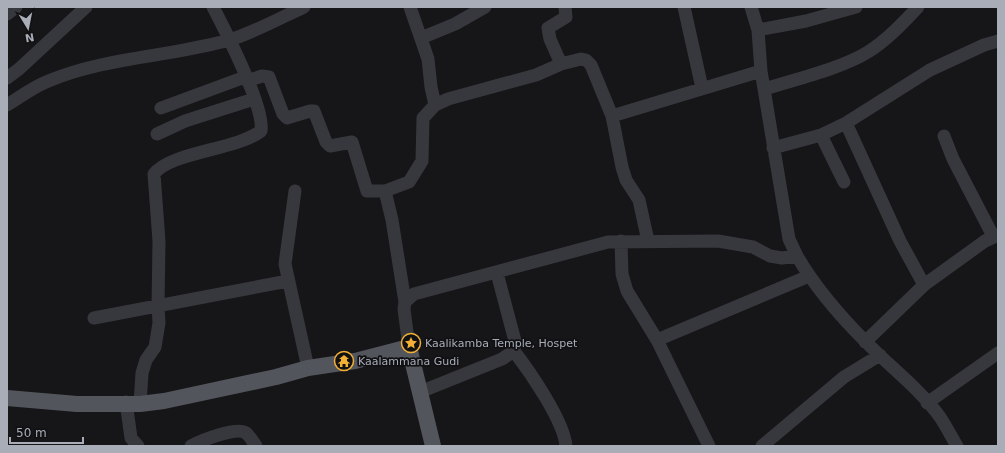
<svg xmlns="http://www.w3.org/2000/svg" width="1005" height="453" font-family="'DejaVu Sans',sans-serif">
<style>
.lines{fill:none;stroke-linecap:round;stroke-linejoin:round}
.minor{stroke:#37383d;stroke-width:13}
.major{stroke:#53555c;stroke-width:16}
.labels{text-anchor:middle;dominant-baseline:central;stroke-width:3.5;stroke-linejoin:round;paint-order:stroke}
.poi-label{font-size:11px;fill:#a8adb8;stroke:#111113;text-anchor:start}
</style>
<rect width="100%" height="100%" fill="#161618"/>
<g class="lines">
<!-- minor -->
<path class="minor" d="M410 7 428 59 431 87 435 105
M684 7 702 88
M751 7 758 30 761 71 789 239 797 256
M7 14 16 7
M758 30 806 21 856 7
M421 38 455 24 485 7
M561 64 550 39 548 28 566 17 565 7
M7 78 19 69 86 7
M247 81 262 76 269 77 283 114 287 118 310 111H314L326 142 330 146 352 142 367 191H385
M765 89C796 79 840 69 868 52 887 40 903 23 918 7
M7 105C20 97 32 88 46 82 104 57 169 57 229 40 251 34 282 17 304 7
M161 108 245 77
M612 116 761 71
M846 123 900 241 924 285
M157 134 185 121 254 99
M821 135 844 182
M944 136 953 159 993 236
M773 148 821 135 846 123 930 70 984 45 998 41
M295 191 285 264 308 368
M621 241 622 274 627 291 657 340 709 446
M405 302 392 220 385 191 409 182 422 161 423 118 435 105 448 99 536 75 561 64 581 59 586 60 591 65 612 116 622 167 626 180 639 200 648 241
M94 318 288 281
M657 340 809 276
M865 342 924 285 985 241 998 235
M409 347 404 309 405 302 414 294 608 242 718 241 753 247 770 256 782 258 797 256C815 287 839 315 865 341 890 367 919 388 940 417 946 426 951 436 957 446
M514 351C530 372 564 421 566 446
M420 392 502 359 514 351 515 341 497 273
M126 402 131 438 138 446
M927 403 998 353
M140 404 142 373 146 360 155 347 159 323 158 306 159 241 154 174C170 152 236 150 261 131 265 108 225 30 213 7
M191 446C200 441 237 426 246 433 250 436 253 442 256 446
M762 446 844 377 880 355"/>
<!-- major -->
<path class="major" d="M7 398 77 404H140L164 401 276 377 308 368 355 361 409 347 433 446"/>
</g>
<!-- icons -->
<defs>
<symbol id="sight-ring" viewBox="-11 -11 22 22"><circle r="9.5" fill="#111113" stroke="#f2b134" stroke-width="1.5"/><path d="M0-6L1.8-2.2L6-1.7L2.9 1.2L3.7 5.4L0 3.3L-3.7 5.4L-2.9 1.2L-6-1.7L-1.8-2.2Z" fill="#f2b134"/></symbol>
<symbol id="temple-ring" viewBox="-11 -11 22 22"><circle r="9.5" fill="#111113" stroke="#f2b134" stroke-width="1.5"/><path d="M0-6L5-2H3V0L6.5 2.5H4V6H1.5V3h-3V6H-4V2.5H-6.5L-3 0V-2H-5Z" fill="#f2b134"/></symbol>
</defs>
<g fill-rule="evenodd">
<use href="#sight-ring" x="400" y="332" width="22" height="22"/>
<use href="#temple-ring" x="333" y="350" width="22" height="22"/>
</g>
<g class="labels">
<!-- poi labels -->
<g class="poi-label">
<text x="425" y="343">Kaalikamba Temple, Hospet</text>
<text x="358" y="361">Kaalammana Gudi</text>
</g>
</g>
<!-- border -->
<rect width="1005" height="453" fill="none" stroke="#a8adb8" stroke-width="16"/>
<!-- north arrow -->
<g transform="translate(28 28) rotate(170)" stroke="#111113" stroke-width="3" paint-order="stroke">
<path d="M0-3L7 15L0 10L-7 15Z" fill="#a8adb8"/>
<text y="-6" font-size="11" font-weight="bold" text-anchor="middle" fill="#a8adb8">N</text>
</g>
<!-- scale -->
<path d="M10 437v6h73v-6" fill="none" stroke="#a8adb8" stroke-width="2"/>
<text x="16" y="437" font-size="12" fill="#a8adb8" stroke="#111113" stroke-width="3" paint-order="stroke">50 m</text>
</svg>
